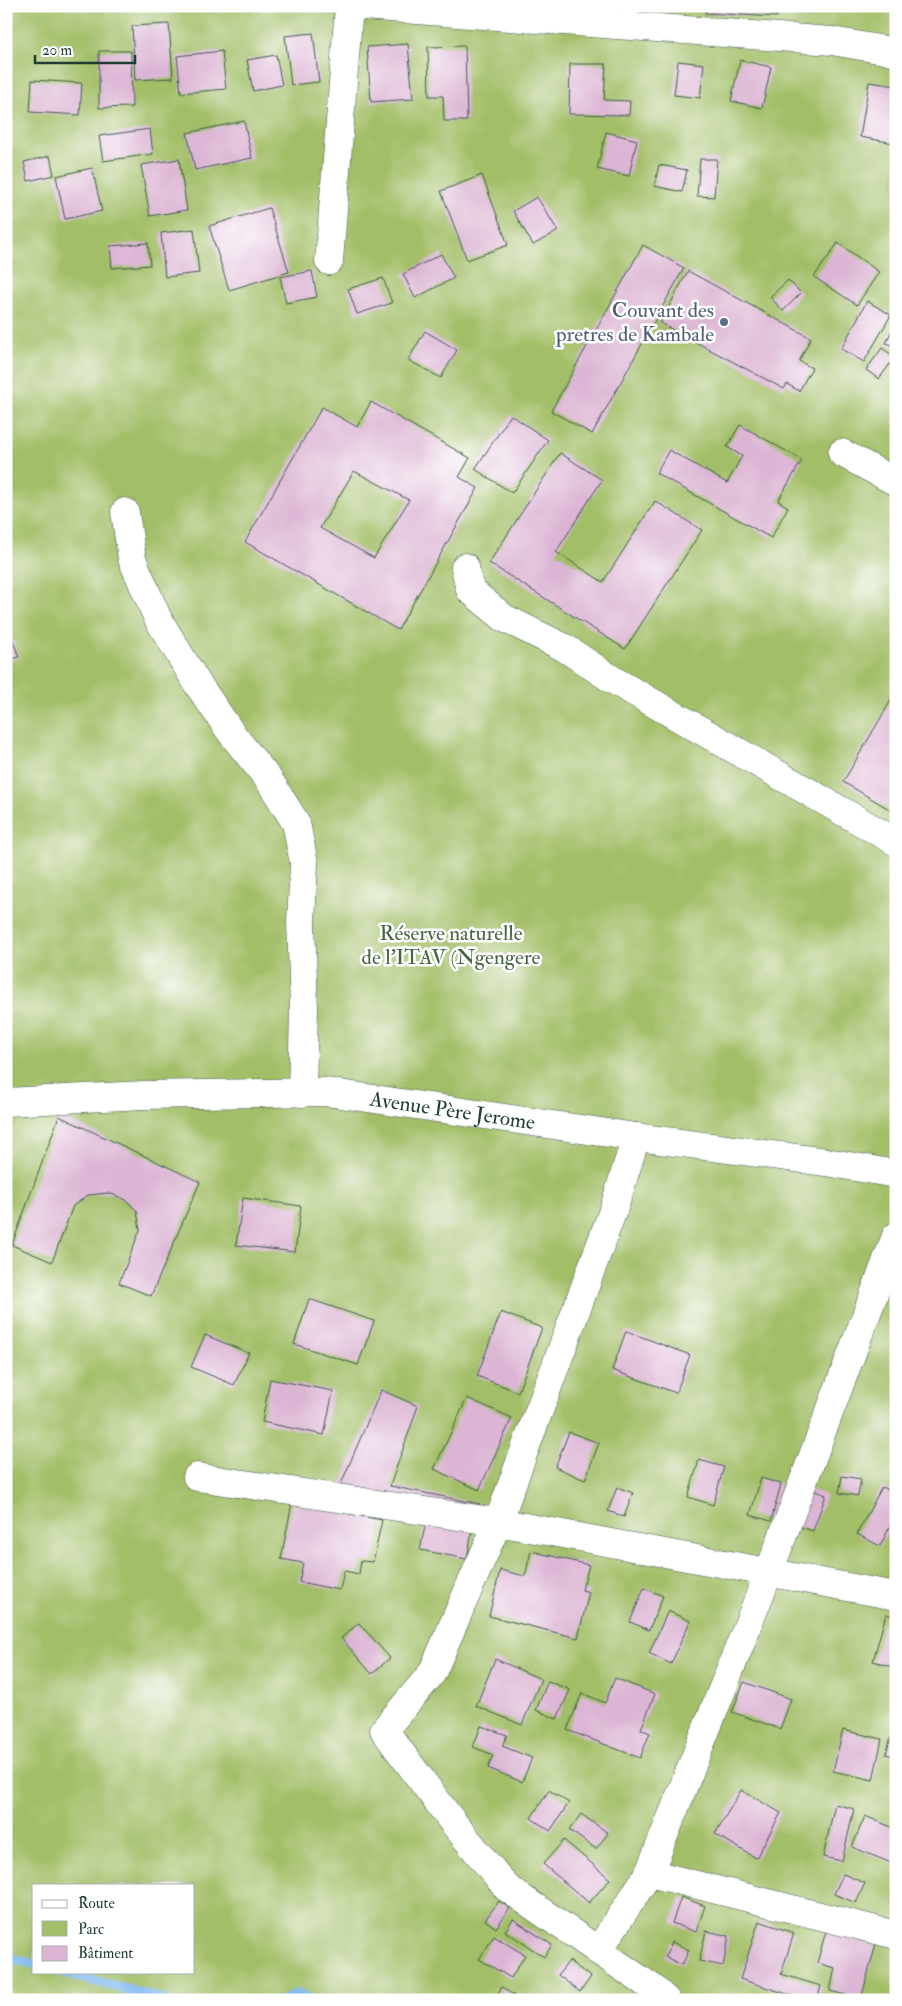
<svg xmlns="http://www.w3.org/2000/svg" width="902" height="2006" font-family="'IM FELL Double Pica',serif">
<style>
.green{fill:#a2be66;stroke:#607e4d;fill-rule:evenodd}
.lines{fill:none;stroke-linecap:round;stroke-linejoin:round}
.stream{stroke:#81b9f1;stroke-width:10}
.building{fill:#dcb5d4;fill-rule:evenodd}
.minor-casing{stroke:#3f574d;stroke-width:29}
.minor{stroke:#fff;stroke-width:28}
.service-dot{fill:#5c6f8a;stroke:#fff;stroke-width:2}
.labels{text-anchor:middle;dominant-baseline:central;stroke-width:5;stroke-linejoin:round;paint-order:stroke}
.service-label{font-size:21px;fill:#4e5e75;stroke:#fff;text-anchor:end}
.park-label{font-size:21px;fill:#466443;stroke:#fff}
.street-label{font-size:21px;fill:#1f3d34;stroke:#fff}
</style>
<rect width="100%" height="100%" fill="#fff"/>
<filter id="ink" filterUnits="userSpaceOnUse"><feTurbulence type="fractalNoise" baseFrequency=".02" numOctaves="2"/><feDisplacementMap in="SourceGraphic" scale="10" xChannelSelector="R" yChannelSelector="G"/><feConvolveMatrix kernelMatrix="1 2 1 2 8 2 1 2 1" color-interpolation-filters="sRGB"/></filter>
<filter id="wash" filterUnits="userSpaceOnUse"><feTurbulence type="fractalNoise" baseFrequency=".0096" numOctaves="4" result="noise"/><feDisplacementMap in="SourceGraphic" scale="20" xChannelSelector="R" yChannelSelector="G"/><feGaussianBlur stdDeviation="1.12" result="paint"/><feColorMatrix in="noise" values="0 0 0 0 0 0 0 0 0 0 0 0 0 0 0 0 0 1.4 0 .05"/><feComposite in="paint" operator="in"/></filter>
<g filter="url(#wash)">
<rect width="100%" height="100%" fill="#f3edda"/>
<!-- green -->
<path class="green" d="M6 6H896V2000H6ZM34 1885H194V1972H34Z"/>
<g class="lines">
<!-- stream -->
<path class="stream" d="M6 1957 34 1964
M62 1972 164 2000
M285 2000 297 1994 308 2000"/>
</g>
<g id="blocks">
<!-- building -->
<path class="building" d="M706 6H778L777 17 705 13Z
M169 24 173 78 135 80 132 26Z
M313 33 319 82 291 85 285 36Z
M408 44 413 99 371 102 367 47Z
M465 46 467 121H444L443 96H429L428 47Z
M99 51H131L132 107 99 108Z
M222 51 226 89 181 93 177 56Z
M276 55 282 85 253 91 247 60Z
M740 60 771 67 762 108 731 101Z
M678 61 704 64 700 98 674 95Z
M570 64H606L604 100 630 101 629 115 569 114Z
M32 80 82 83 80 115 30 112Z
M869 82 896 86V130L894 143 860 137Z
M244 121 252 158 195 170 187 133Z
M150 129 153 154 103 161 99 136Z
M606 132 637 140 629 176 597 169Z
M50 156 54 175 28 181 24 162Z
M179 159 187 210 150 216 141 165Z
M700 159H717L714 197 697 196Z
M659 165 687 170 682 192 654 186Z
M92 168 102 211 65 219 56 176Z
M482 175 508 245 467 260 441 191Z
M537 197 558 231 533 245 513 211Z
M269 208 289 272 229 290 209 226Z
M194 229 199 273 165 277 161 233Z
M148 243 150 265 112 268 110 246Z
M838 243 879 272 857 305 814 277Z
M643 245 684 268 592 434 551 411Z
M441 254 454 278 415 298 403 274Z
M312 271 317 297 286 303 280 277Z
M688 271 811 338 799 361 812 368 799 391 787 384 784 389 660 323Z
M383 278 392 303 357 314 348 289Z
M788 280 801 293 783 311 770 297Z
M867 301 891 315 864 362 841 349Z
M896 321V347L886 343Z
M425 331 457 350 441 378 408 360Z
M882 348 895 357 879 379 866 370Z
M371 402 470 458 459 477 478 488 398 630 245 542 322 407 357 427ZM354 471 409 500 374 558 320 528Z
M511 415 548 440 512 493 475 469Z
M740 425 802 460 778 501 788 507 771 538 656 473 669 450 727 483 742 456 727 447Z
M560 453 602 480 556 552 603 582 655 501 702 530 625 649 489 563Z
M6 622 19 657 6 661Z
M896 692V813L843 782Z
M59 1116 200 1182 151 1296 119 1283 140 1230 137 1211 126 1200 109 1193 88 1195 73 1206 52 1262 12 1245Z
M243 1198 301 1206 295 1252 236 1245Z
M309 1299 374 1321 358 1365 294 1344Z
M501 1312 542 1328 518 1392 477 1376Z
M626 1331 690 1355 676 1393 612 1370Z
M205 1335 249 1353 234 1385 191 1367Z
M270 1379 333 1391 324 1435 262 1422Z
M381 1390 418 1406 390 1486 480 1504 476 1515 338 1491Z
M467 1398 512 1418 479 1490 434 1469Z
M569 1432 599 1443 585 1480 555 1467Z
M699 1460 724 1467 713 1505 688 1497Z
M842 1476 861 1479 858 1496 839 1493Z
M761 1478 781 1484 771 1521 750 1515Z
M617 1487 633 1493 624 1517 608 1511Z
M882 1487 896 1494V1515L880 1546 857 1534Z
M807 1488 826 1495 813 1531 794 1525Z
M292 1503 382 1520 373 1562 361 1561 359 1574 344 1571 340 1590 299 1582 303 1563 281 1559Z
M426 1522 472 1531 467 1559 420 1550Z
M531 1551 589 1565 582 1590 589 1592 578 1638 489 1616 500 1570 525 1576Z
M644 1588 663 1596 649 1630 630 1622Z
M668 1611 690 1621 671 1664 649 1653Z
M886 1614 896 1617V1668L873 1661Z
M359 1623 390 1658 372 1674 341 1638Z
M495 1659 541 1679 522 1725 476 1706Z
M615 1678 655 1694 641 1729 650 1733 640 1758 567 1730 582 1693 605 1703Z
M548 1681 570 1690 557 1719 536 1710Z
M744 1682 791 1699 780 1729 732 1712Z
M481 1726 507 1735 502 1746 532 1758 522 1782 488 1768 493 1755 473 1747Z
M843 1730 882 1739 873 1780 833 1771Z
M891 1737 896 1738V1757L886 1754Z
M549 1790 569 1803 550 1831 531 1818Z
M741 1790 781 1813 756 1858 715 1834Z
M835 1804 854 1809 842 1861 823 1857Z
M581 1814 608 1833 596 1849 569 1830Z
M865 1816 896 1829V1865L852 1847Z
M564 1840 610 1879 589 1903 543 1864Z
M843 1874 865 1883 856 1903 834 1894Z
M681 1897 705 1906 696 1932 672 1923Z
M499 1901 510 1908 496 1928 485 1920Z
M513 1919 552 1945 544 1957 505 1931Z
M759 1921 794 1933 781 1974 821 1986 817 2000H806L740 1979Z
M706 1931 729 1936 723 1966 699 1961Z
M826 1931 876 1944 861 1999 830 1991 835 1968 817 1963Z
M494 1936 525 1955 511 1978 479 1959Z
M672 1942 689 1950 682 1965 665 1957Z
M569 1961 591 1977 580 1992 558 1975Z
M502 1987 520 2000H493Z"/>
</g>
</g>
<g filter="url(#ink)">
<use href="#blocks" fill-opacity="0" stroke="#3f574d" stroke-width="1"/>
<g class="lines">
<defs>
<g id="minor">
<path d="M363 6 832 41 896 52"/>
<path d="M329 261 349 6"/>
<path d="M842 453 896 482"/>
<path d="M125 512 132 559 158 619 197 683 232 734 269 780 296 823 304 863 301 922 304 1009 302 1093"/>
<path d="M465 567 470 590 504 618 565 648 613 680 896 842"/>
<path id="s1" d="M6 1102 144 1095 326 1092 636 1137 826 1162 896 1174"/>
<path d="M636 1137 615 1205 498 1522 432 1673 384 1730 455 1825 507 1888 654 1989 666 2000"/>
<path d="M197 1477 498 1522 896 1596"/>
<path d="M649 1873 896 1935"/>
<path d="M598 1951 649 1873 769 1572 896 1236"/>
</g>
</defs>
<!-- minor casing -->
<use href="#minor" class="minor-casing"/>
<!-- minor -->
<use href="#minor" class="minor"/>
</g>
</g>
<!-- markers -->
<circle class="service-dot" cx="724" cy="322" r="5"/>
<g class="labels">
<!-- service labels -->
<g class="service-label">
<text x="714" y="310">Couvant des<tspan x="714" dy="24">pretres de Kambale</tspan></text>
</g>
<!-- park labels -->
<g class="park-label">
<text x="451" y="933">Réserve naturelle<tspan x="451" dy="24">de l'ITAV (Ngengere</tspan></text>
</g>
<!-- street labels -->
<g class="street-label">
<text stroke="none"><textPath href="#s1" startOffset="448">Avenue Père Jerome</textPath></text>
</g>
</g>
<!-- margin -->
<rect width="902" height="2006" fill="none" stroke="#fff" stroke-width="25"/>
<!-- legend -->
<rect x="32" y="1884" width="162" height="90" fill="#ffffff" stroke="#a5b1ae"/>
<rect x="42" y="1900" width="25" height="8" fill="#ffffff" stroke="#a5b1ae"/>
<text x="78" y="1908" font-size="15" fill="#1f3d34">Route</text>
<rect x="42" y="1921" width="25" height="15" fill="#a2be66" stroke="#a5b1ae"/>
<text x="78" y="1934" font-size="15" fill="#1f3d34">Parc</text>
<rect x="42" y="1946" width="25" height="15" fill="#dcb5d4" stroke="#a5b1ae"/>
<text x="78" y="1958" font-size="15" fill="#1f3d34">Bâtiment</text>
<!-- scale -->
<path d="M35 55v8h100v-8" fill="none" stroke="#1f3d34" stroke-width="2.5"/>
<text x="42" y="55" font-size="15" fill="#1f3d34" stroke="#ffffff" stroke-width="4" paint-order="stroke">20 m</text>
</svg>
